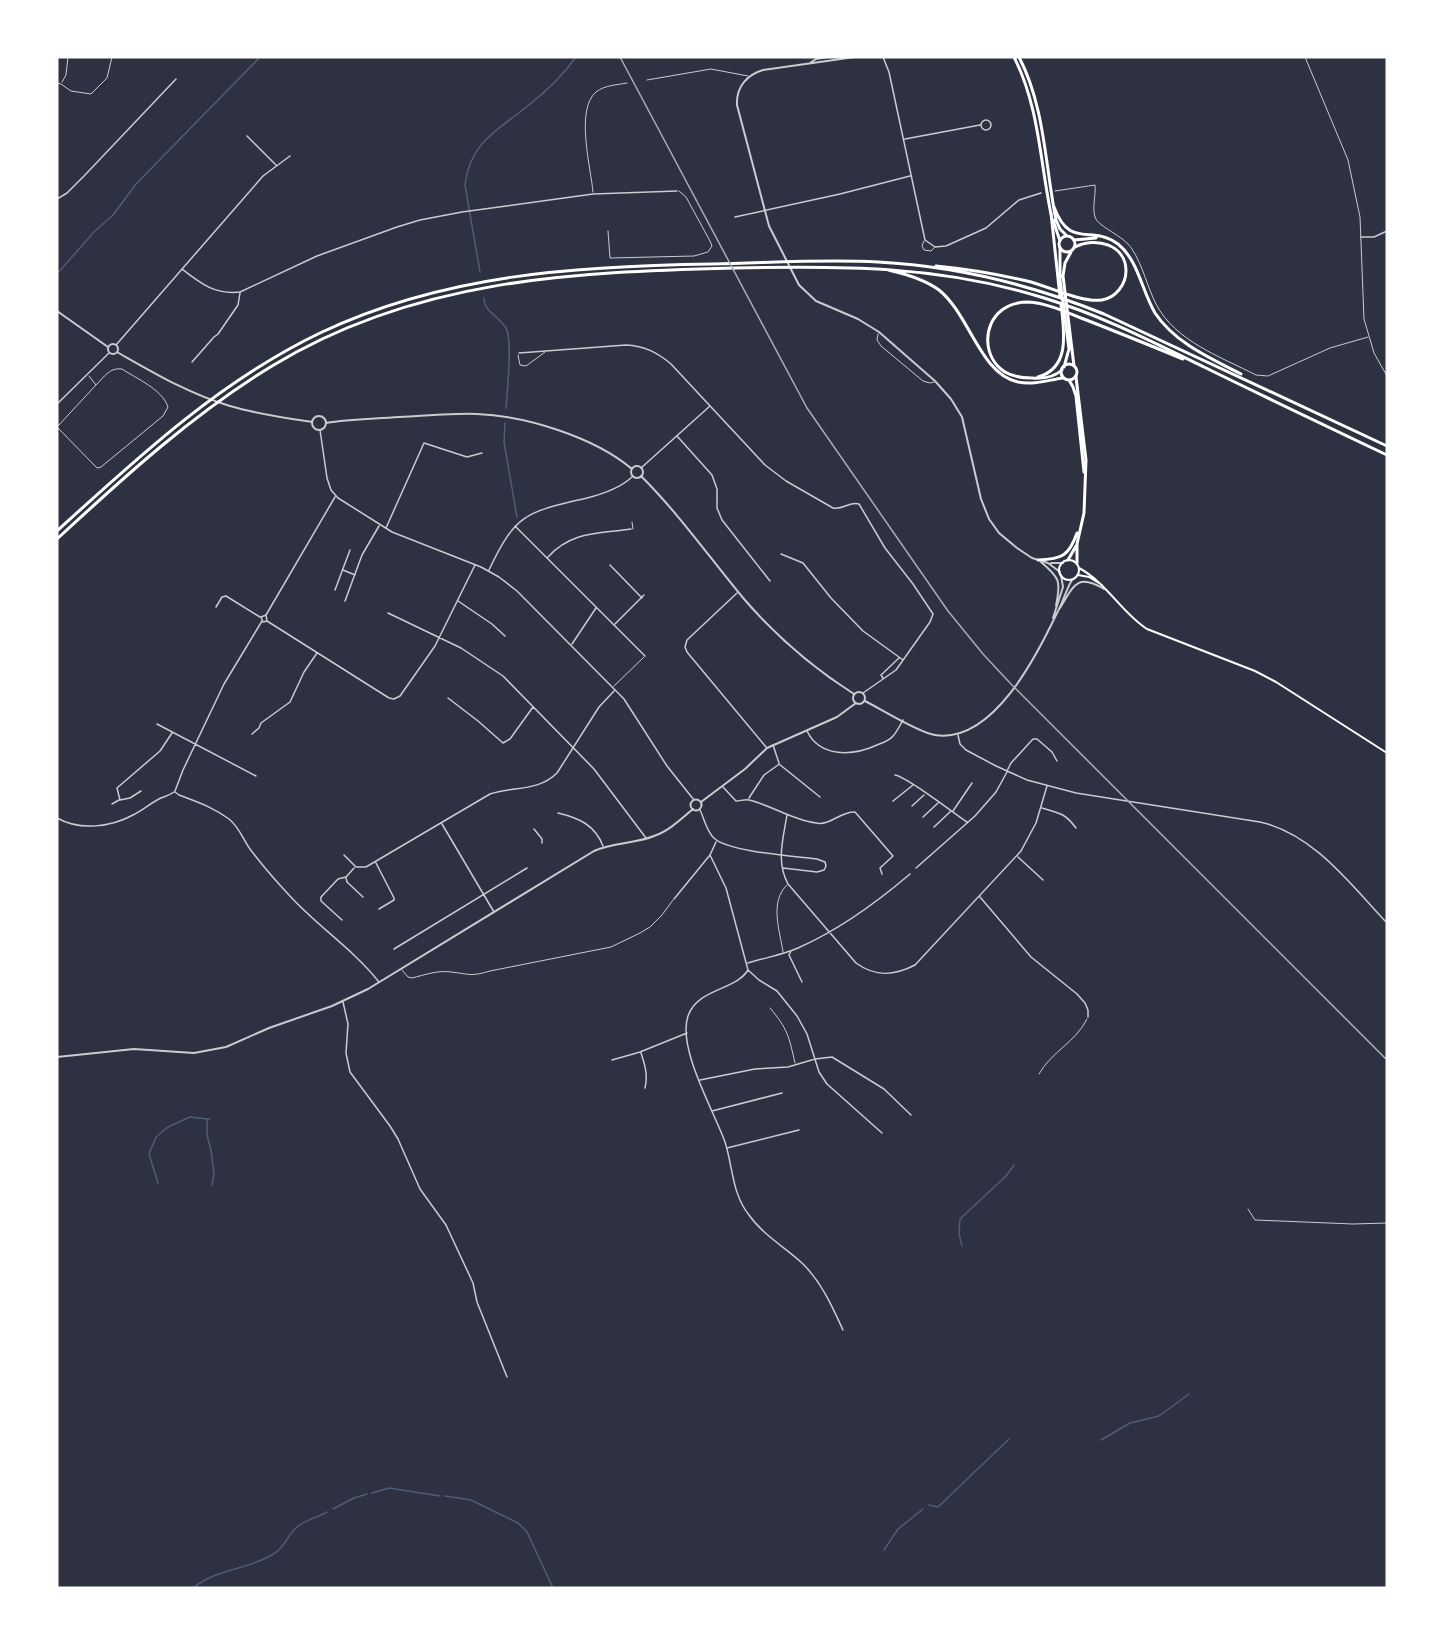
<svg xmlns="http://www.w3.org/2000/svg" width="1444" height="1645" font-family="'Sofia Sans Condensed',sans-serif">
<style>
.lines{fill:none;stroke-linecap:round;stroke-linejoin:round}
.stream{stroke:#4f5d75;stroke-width:1.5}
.service{stroke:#caccd0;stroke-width:1}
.minor{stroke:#caccd0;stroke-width:1.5}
.tertiary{stroke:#caccd0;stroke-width:2}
.secondary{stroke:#fff;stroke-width:2}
.trunk{stroke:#fff;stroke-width:3}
.motorway{stroke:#fff;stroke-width:3}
.rail{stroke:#abadb3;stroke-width:1.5}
</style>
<rect width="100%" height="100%" fill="#2d3142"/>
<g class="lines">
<!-- stream -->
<path class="stream" d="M480 272 465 185C470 141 500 129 530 104 548 90 563 75 576 57
M57 274 94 232 113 215 136 184 260 57
M484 298C484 312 499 316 506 328 513 340 507 392 506 408
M505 423 504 442 517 517
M210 1119H207V1135L211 1150 214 1174 212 1185
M158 1183 149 1154 156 1137 168 1127 190 1117 207 1119
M962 1246 959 1234 960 1219 1006 1176 1014 1165
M1101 1440 1130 1423 1159 1416 1189 1394
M372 1493 389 1488 440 1496
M445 1496 471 1500 518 1523 527 1532 553 1588
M929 1505 938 1507 1009 1439
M333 1509 354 1498 367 1494
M884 1550 898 1529 923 1509
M193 1588C216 1569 245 1570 270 1556 284 1549 285 1539 295 1529 303 1520 317 1518 327 1512"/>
<!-- service -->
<path class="service" d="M1305 57 1348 160 1360 217 1364 319 1374 353 1387 376
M647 80 711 69 748 76
M62 82 66 75 68 57
M57 83 61 84 71 91 91 94 107 78 112 57
M1055 191 1095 185C1096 195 1092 207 1095 217 1098 227 1123 235 1132 249 1143 266 1147 286 1156 304 1175 341 1221 357 1256 375L1268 376 1330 348 1368 337
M593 192C591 168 575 110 596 92 605 85 617 85 627 83
M608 231 610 258 694 256 708 252 712 246 710 241 686 197 679 191
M924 241 922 246 924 250 931 251 935 247
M878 334 877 340 881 346 923 381 930 383 934 382
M518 355 520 365 526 366 545 352
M89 376 96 385 57 427 97 468 101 467 163 416 168 407C162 389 137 379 122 369 110 367 104 377 96 385
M632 522 633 529
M614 686 644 657
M783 952C780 931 769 902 787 885
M402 970 408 977 412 978C424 975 438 970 451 972 470 974 470 977 490 971L611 947 640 933 650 927 662 915 673 900
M770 1008C788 1029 789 1037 795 1063
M1039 1074C1051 1052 1076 1042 1087 1019
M1248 1209 1255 1220 1353 1224 1387 1223"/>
<!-- minor -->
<path class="minor" d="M883 57 889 72 925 240 935 247 946 246 986 228 1019 200 1041 193
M981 125a5 5 0 1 1 10 0a5 5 0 1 1-10 0Z
M247 136 276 165
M905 139 980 125
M57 199 67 193 84 176 176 79
M735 217 840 194 910 176
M1361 237H1374L1387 231
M182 269C200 283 215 295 240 292L317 256 397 227 420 220 462 212 593 194 677 191
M116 345 263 176 290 156
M519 353 626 345C644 346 657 352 671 364L765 465 786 481 833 508C843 510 850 501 859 504L885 548 913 584 933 614 930 622 896 670 863 693
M192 362 214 337 218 334 238 305 240 293
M57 404 109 353
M320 430 327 478 331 490 338 498 392 532 481 567 499 577 517 591 624 699 667 766 694 800
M677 436 712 475 717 489V508L722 520 770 581
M641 468 710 406
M515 526 645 656
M386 528 424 443 467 457 482 453
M781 554 803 563 831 598 863 631 903 660
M548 557C572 531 598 534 631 529
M610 565 642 598
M343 570 355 575
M489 570C516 512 528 512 587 498 603 494 620 488 632 477
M335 590 350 550
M737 593 687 640 685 647 687 652 766 747
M345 601 362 555 379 526
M458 601 492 624 505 636
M216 607 222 597 226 596 260 617
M388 613 461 648 503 676 594 769 646 838
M266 615 267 621 263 622 261 617 266 615 335 497
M267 621 389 698 394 699 400 696 435 646 475 565
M615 624 644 595
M572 644 596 608
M883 678 881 675 899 658
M448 698 478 721 503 743 510 739 533 707
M157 724 256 776
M807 731C820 758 853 756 877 745 882 743 889 741 893 736 897 732 900 725 903 720
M252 734 259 728 261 723 290 702 304 672 317 653
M958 735 960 744 966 750 996 766 1027 780 1076 793 1260 822C1314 834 1351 885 1387 923
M773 745 779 763
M779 764 820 797
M1007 771 1011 763 1033 739H1037L1052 752 1057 761
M895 775C908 777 953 813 967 822
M723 787 736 801C740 801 745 799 749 800 771 805 792 820 816 823 830 826 841 811 855 812L893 856 880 868 882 874
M141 791 130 798 120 800 117 788 160 751 172 733
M175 791 183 770 224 684 262 621
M175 792 179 795C197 802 213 807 229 819 239 827 243 839 250 849 262 865 275 880 289 895 317 926 353 949 379 982
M749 798 764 775 778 765
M893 801 913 785
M112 804 119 800
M912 806 924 795
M1042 808C1059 813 1065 813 1076 828
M700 810C704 818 707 833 715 839 731 852 794 856 817 859L825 862 826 866 824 870 817 872 783 868
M953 811 972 783
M558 813C579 818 595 825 603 846
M787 815C783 839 776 862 788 884L856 963C875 977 894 976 915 965L1021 851 1036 823 1047 786
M923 817 938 803
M57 818C80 831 111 827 133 815 143 810 152 802 161 798 166 796 170 795 174 792
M442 824 494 912
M934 827 951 811
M534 829 542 839V843
M344 855 356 867H366L490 794C513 786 538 792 557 773L599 707 614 691
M710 855 726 888 748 970C735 991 698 988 688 1016 677 1048 714 1111 725 1142 733 1167 732 1194 749 1215 763 1235 786 1248 803 1264 822 1283 832 1306 843 1330
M1018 857 1043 880
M376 863 394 898V900L379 909
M916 868 975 816 996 792 1007 772
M346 878 347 882 363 897
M980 897 1031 957 1077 994 1085 1003 1088 1010V1017
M674 899 710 855 716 842
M342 920 321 901V897L338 879 346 877 354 868
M394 949 527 868
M791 951 789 955 802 982
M748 963C764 958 782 955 798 948 839 930 876 903 910 874
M748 970 759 980 777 991 797 1016 807 1034 819 1072 827 1084 882 1133
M343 1002 348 1024 346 1053 350 1072 390 1126 398 1139 420 1189 446 1225 473 1283 477 1302 507 1377
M641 1053C645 1065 648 1075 645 1088
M612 1060 640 1052 687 1033
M700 1080 755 1069 788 1067 815 1059 832 1057 884 1089 911 1115
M712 1111 782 1093
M727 1148 799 1130"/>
<!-- tertiary -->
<path class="tertiary" d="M855 57 763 70C746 75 736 88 737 105L769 226 799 285 816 301 858 319 879 332 935 381 951 399 962 417 981 499 989 519 999 533 1017 548 1032 558 1048 563 1060 572
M810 63 816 59 829 57
M57 311 108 347
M108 349a5 5 0 1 1 10 0a5 5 0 1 1-10 0Z
M117 352C154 373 189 394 230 406 257 414 285 418 312 422
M312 423a7 7 0 1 1 14 0a7 7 0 1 1-14 0Z
M326 423C350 419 374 419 399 417 425 416 451 413 477 414 526 416 594 437 632 469
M631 472a6 6 0 1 1 12 0a6 6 0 1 1-12 0Z
M641 476C680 515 709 557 744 599 776 636 813 668 854 694
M1041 562C1060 578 1061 581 1056 606
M1051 563H1063
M1060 608C1074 585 1077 573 1104 589
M1053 618 1063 587 1061 575
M853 698a6 6 0 1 1 12 0a6 6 0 1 1-12 0Z
M865 701C881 709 919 733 935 735 993 744 1037 655 1057 613 1063 602 1066 590 1072 580
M690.5 805a5.5 5.5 0 1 1 11 0a5.5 5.5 0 1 1-11 0Z
M701 802 745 769 767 748 837 717 856 703
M57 1057 134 1049 194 1053 226 1047 269 1028 332 1006 368 989 594 851C613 842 635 844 654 836 669 831 681 819 693 809"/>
<!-- secondary -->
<path class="secondary" d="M1059 570a10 10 0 1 1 20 0a10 10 0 1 1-20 0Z
M1079 568C1107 583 1121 612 1147 629L1255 671 1276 682 1387 753
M1078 575 1089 577 1102 585"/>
<!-- trunk -->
<path class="trunk" d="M1014 57C1039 106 1040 161 1051 214
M1019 57C1045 107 1045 165 1056 220L1060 229 1067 236
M1053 220 1060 241
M1059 244a8 8 0 1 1 16 0a8 8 0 1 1-16 0Z
M1060 248V280L1069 349 1064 367
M1071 252 1065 263 1063 276 1074 366
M1061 372a8 8 0 1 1 16 0a8 8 0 1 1-16 0Z
M1076 377 1086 460 1084 513 1077 544V563
M1069 380 1073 387 1076 396 1084 472
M1038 560C1062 559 1069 556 1077 533
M1068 560 1076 546"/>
<!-- motorway -->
<path class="motorway" d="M1054 207C1070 250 1091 224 1118 244 1138 260 1142 291 1155 313 1175 343 1210 358 1241 374
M1051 213 1060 297
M1074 240 1096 238
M936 266C967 269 997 274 1027 281 1048 286 1081 303 1102 300 1115 298 1126 285 1126 271 1126 245 1096 236 1075 247
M888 270C906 274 924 279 939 290 970 315 980 374 1018 382 1034 385 1048 380 1063 378
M1062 370C1053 378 1043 379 1032 378 1023 378 1013 377 1005 372 983 358 982 325 1002 310 1010 304 1019 302 1028 302 1046 303 1064 311 1081 318 1115 331 1149 345 1183 359
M1038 377C1071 368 1064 331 1061 304
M57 531C138 457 220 381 320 333 444 274 578 266 713 264 768 263 824 259 878 262 956 266 1032 285 1104 314L1387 446
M57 539C124 477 193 414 272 366 415 279 571 272 735 268 843 266 939 265 1044 298 1100 315 1151 341 1204 367 1265 397 1326 426 1387 455"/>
<!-- rail -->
<path class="rail" d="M620 57 807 408 948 611 983 654 1011 684 1387 1060"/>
</g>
<!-- border -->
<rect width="1444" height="1645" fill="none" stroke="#ffffff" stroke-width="117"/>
</svg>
